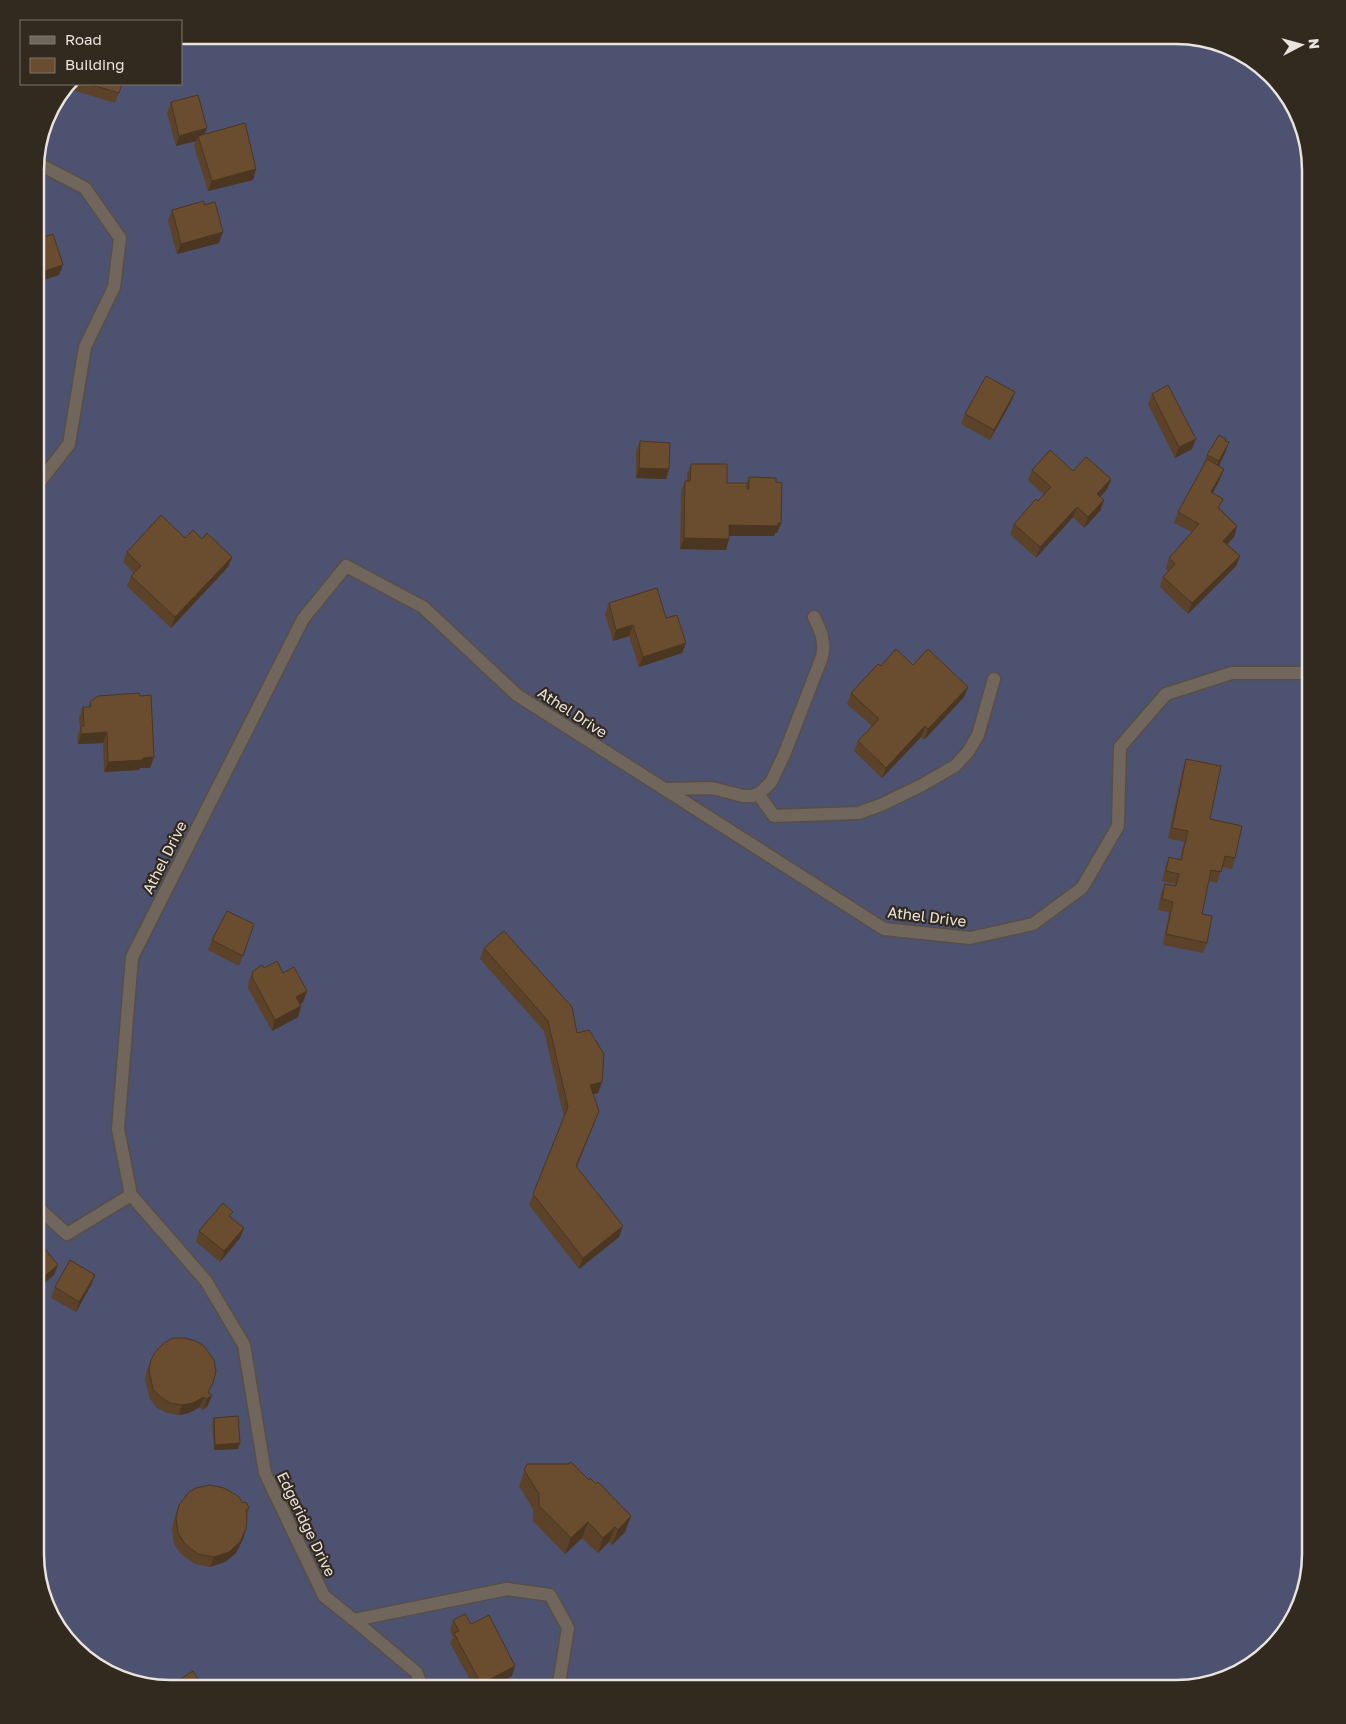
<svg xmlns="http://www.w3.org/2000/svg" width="1346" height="1724" font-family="'Golos Text',sans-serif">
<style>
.grass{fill:#4d5270}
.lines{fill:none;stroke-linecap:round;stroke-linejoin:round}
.lane-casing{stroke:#574f47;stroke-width:15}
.street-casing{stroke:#574f47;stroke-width:15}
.lane{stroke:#71665c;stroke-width:12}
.street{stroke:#71665c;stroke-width:12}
.wall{fill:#5b4228}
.shaded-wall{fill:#4a3621}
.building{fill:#6a4d2f;stroke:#4a3621}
.labels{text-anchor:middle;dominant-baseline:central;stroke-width:4.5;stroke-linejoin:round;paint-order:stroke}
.street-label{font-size:15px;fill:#eae4de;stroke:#32291f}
.rim{fill:none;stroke:#eae4de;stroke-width:2.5}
</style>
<rect width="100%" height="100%" fill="#3c3329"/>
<!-- grass -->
<path class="grass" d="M181 35H1185L1244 53 1288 95 1311 170V1555L1293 1621 1251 1666 1177 1689H169L103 1671 58 1629 35 1554V161L49 110 69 84H181Z"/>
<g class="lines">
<defs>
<path id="lane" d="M665 789 712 788 743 796H753L761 792 771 782 784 755 822 657C826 642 820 629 814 617
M758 794 774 816 858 813 881 805 922 785 955 766 968 752 978 735 994 679"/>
<path id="street" d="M35 488 69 444 85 347 114 287 120 238 85 188 35 162
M131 1195 118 1129 132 957 303 619 346 566 423 607 517 695 884 929 970 938 1033 924 1082 888 1118 826 1120 747 1166 694 1232 673H1311
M35 1205 67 1234 131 1195 206 1281 244 1345 265 1473 324 1596 354 1620 507 1589 550 1595 568 1628 558 1689
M354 1620 417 1673 422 1689"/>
</defs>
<!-- lane casing -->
<use href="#lane" class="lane-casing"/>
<!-- street casing -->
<use href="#street" class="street-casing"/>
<!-- lane -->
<use href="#lane" class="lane"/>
<!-- street -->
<use href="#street" class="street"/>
</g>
<!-- wall -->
<path class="wall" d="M69 84H122L115 103 66 88Z
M171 102 205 134 256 169 253 180 208 191 194 146 196 141 176 146 167 113Z
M204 205 219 243 177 254 168 221 172 210Z
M1015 392 1011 402 990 440 961 424 965 414Z
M1152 394 1192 449 1175 458 1148 404Z
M640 441 669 469 666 479 636 478V452Z
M1226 441 1229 442 1225 453 1219 466 1220 479 1213 493 1220 509 1237 526 1234 537 1227 544 1240 556 1236 566 1188 614 1160 587 1163 577 1168 571 1166 569 1169 558 1192 532 1174 523 1178 512 1203 466 1207 455Z
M691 464 727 483 747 484 749 477 776 482 781 523 777 533H775L774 536H729V539L726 550 680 549 681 491 685 481H687V474Z
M1032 470 1073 471 1111 479 1107 489 1100 497 1104 500 1100 511 1084 528 1073 517 1036 558 1010 534 1014 524 1044 495 1028 480Z
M185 538 202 539 232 557 228 567 171 628 127 586 131 576 134 573 123 562 127 552Z
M609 603 666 618 686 643 682 653 639 667 629 636 613 641 605 614Z
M913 665 964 697 924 740 921 737 882 778 854 751 858 741 872 726 847 704 851 693Z
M90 702 150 768H140L139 770 104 772 103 743 78 744 77 737 80 729 79 718 83 707H88Z
M1186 759 1210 819 1235 858 1232 869 1222 867 1217 883 1209 881 1202 914 1207 943 1203 953 1163 945 1169 912 1158 910 1161 894 1165 884 1175 886V884L1162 881 1165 868 1169 857 1180 860 1184 842 1168 838 1183 769Z
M254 924 239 966 208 950 212 940Z
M484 948 577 1033 602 1082 598 1093 593 1094 595 1122 577 1167 619 1237 579 1269 529 1205 564 1117 544 1031 480 959Z
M264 968 283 973 307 991 303 1002 300 1004 301 1006 298 1017 272 1031 248 988 249 981 253 971Z
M199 1231 240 1238 220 1262 196 1242Z
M95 1275 91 1285 76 1312 51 1298 55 1287Z
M151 1360 210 1393 208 1405 203 1410 200 1407 189 1413 179 1415 167 1413 157 1408 150 1399 145 1380 147 1370Z
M214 1418 240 1443 238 1449 214 1450 212 1423Z
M527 1464 625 1532 612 1545 609 1542 598 1553 582 1538 565 1554 533 1521V1509L519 1486Z
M243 1503 249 1508 247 1515 246 1529 243 1539 236 1553 225 1562 210 1567 195 1564 181 1554 174 1544 172 1529 175 1516 179 1505Z
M453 1620 471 1624 512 1676 488 1689H475L450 1643 453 1637 450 1630Z
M173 1684 204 1689H171Z"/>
<!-- shaded-wall -->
<path class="shaded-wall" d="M181 35H190L189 37 181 39Z
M207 128 203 139 198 136 196 141 176 146 179 136Z
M256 169 253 180 208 191 212 181Z
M223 232 219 243 177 254 181 244Z
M63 265 59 275 35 283V274Z
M1015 392 1011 402 990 440 994 430Z
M1196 439 1192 449 1175 458 1179 447Z
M1229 442 1225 453 1216 472 1219 461Z
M639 468 669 469 666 479 636 478Z
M1224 469 1220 479 1207 503 1211 492Z
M1111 479 1107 489 1094 505 1097 494Z
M1104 500 1100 511 1084 528 1088 517Z
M1077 507 1073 517 1036 558 1040 547Z
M781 523 777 533H775L774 536H726L729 525Z
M1237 526 1234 537 1220 552 1223 541Z
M684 538 729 539 726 550 680 549Z
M1240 556 1236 566 1188 614 1192 603Z
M232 557 228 567 171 628 175 617Z
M633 625 629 636 613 641 616 630Z
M686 643 682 653 639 667 643 657Z
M968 687 964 697 924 740 928 729Z
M925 726 921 737 882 778 886 768Z
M107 732 103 743 78 744 81 734Z
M154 757 150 768H140L139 770 104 772 108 762Z
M307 991 303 1002 293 1008 296 997Z
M301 1006 298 1017 272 1031 275 1020Z
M602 1082 598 1093 587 1095 590 1085Z
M623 1226 619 1237 579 1269 583 1258Z
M244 1228 240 1238 220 1262 224 1251Z
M58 1265 54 1275 35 1291V1284Z
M95 1275 91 1285 76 1312 79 1302Z
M212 1395 208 1405 203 1410 207 1399Z
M204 1397 200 1407 189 1413 179 1415 182 1405Z
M240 1443 238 1449 214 1450 215 1445Z
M631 1516 625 1532 612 1545 618 1530Z
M588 1522 582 1538 565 1554 571 1538Z
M615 1527 609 1542 598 1553 603 1538Z
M246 1529 243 1539 236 1553 225 1562 210 1567 214 1557Z
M515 1666 512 1676 488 1689H480L481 1684Z"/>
<!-- building -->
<path class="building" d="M89 84H122L119 93Z
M198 95 207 128 179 136 171 102Z
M245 123 256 169 212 181 198 136Z
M204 201V205L215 202 223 232 181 244 172 210Z
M53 234 63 265 35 274V240Z
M986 376 1015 392 994 430 965 414Z
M1168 385 1196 439 1179 447 1152 394Z
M1219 435 1226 439 1225 441 1229 442 1219 461 1207 455Z
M640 441 670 443 669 469 639 468Z
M1050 450 1073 471 1086 457 1111 479 1097 494 1104 500 1088 517 1077 507 1040 547 1014 524 1036 499 1038 501 1051 487 1032 470Z
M1207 459 1224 469 1211 492 1223 499 1218 508 1237 526 1223 541 1240 556 1192 603 1163 577 1175 564 1169 558 1199 524 1178 512Z
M691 464H727V483H747V489H749V477L776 478V482L782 483 781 523H778V526L729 525V539L684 538 685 481H690Z
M161 515 185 538 193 530 202 539 207 533 232 557 175 617 131 576 141 566 127 552Z
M657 588 666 618 677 615 686 643 643 657 633 625 616 630 609 603Z
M896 649 913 665 928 649 968 687 928 729 925 726 886 768 858 741 879 719 851 693 878 664 881 666Z
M139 693 140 696 151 695 154 757 143 758V760L108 762 107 732 81 734V726H84L83 707H91L90 702 98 696Z
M1186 759 1221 766 1210 819 1242 826 1235 858 1225 856 1221 872 1211 870 1202 914 1212 916 1207 943 1166 934 1173 902 1162 899 1165 884 1176 886 1179 874 1166 871 1169 857 1181 860 1188 831 1172 828Z
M227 911 254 924 243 956 212 940Z
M504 931 572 1007 577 1033 589 1030 604 1054 602 1082 590 1085 599 1111 576 1166 623 1226 583 1258 533 1194 568 1107 548 1021 484 948Z
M277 961 283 973 294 967 307 991 296 997 301 1006 275 1020 252 977 253 971 262 965 264 968Z
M223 1203 233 1212 229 1216 244 1228 224 1251 199 1231Z
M35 1237 58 1265 35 1284Z
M70 1260 95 1275 79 1302 55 1287Z
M173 1338H185L196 1341 204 1346 214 1360 216 1371 213 1383 208 1392 212 1395 207 1399 204 1397 193 1403 182 1405 170 1403 161 1397 153 1389 149 1370 151 1360 156 1351 164 1343Z
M238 1416 240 1443 215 1445 214 1418Z
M571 1462 589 1480 590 1478 596 1484 598 1482 631 1516 618 1530 615 1527 603 1538 588 1522 571 1538 539 1506V1494L524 1470 527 1464H568Z
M210 1485 224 1488 238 1496 243 1503 246 1502 249 1508 246 1510 247 1517 246 1529 240 1542 229 1552 214 1557 198 1554 185 1544 178 1533 176 1518 179 1505 189 1492 196 1488Z
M465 1614 471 1624 489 1615 515 1666 481 1684 454 1633 459 1631 453 1620Z
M193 1671 204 1689H177L173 1684Z"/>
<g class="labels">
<!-- street labels -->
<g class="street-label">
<text transform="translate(573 712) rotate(33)">Athel Drive</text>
<text transform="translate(164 857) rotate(-63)">Athel Drive</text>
<text transform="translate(927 916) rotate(7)">Athel Drive</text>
<text transform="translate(307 1524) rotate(64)">Edgeridge Drive</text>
</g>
</g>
<!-- crop -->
<path d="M0 0H1346V1724H0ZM170 44H1176A126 126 0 0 1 1302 170V1554A126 126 0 0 1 1176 1680H170A126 126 0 0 1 44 1554V170A126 126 0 0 1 170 44Z" fill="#32291f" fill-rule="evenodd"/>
<path class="rim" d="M170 44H1176A126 126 0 0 1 1302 170V1554A126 126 0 0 1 1176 1680H170A126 126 0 0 1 44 1554V170A126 126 0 0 1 170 44Z"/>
<!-- legend -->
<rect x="20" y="20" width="162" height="65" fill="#32291f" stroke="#7c746b"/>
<rect x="30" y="36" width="25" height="8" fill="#71665c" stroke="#7c746b"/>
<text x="65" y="45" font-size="15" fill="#eae4de">Road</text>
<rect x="30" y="58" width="25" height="15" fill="#6a4d2f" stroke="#7c746b"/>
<text x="65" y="70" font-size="15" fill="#eae4de">Building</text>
<!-- north arrow -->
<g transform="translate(1301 45) rotate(84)" stroke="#32291f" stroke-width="4" paint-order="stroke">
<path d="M0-4L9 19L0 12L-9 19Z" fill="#eae4de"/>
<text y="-8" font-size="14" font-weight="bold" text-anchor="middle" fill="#eae4de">N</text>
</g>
</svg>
